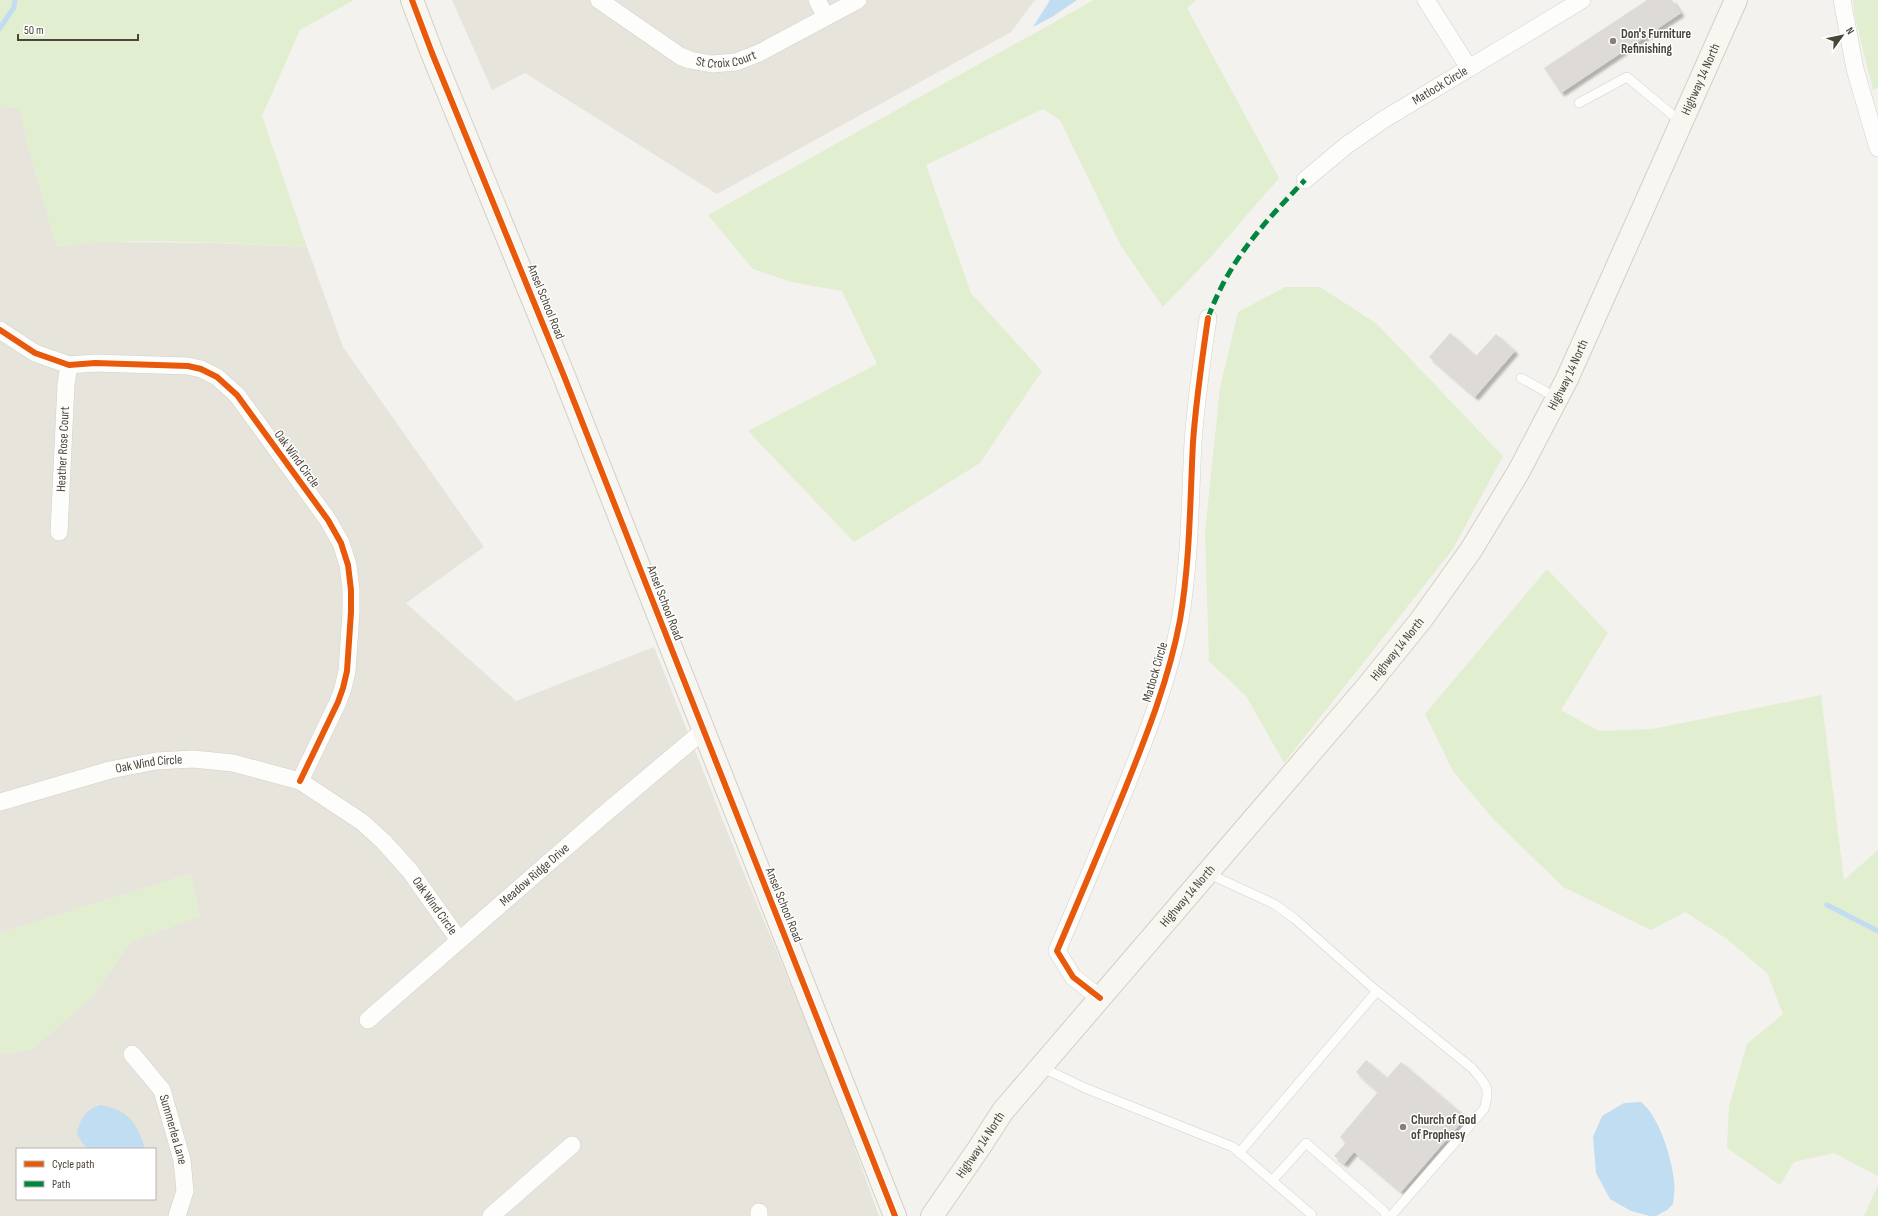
<svg xmlns="http://www.w3.org/2000/svg" width="1878" height="1216" font-family="'Sofia Sans Condensed',sans-serif">
<style>
.residential{fill:#e7e4dc;fill-rule:evenodd}
.green{fill:#e1eecf}
.water{fill:#c0ddf1}
.lines{fill:none;stroke-linecap:round;stroke-linejoin:round}
.stream{stroke:#c0ddf1;stroke-width:5}
.building{fill:#dedbd6;filter:url(#shadow)}
.lane-casing{stroke:#d2d0cb;stroke-width:10}
.street-casing{stroke:#d2d0cb;stroke-width:18}
.secondary-casing{stroke:#d3cfc5;stroke-width:24}
.lane{stroke:#fdfdfc;stroke-width:9}
.street{stroke:#fdfdfc;stroke-width:17}
.secondary{stroke:#f7f6f1;stroke-width:22}
.quiet{stroke:#00873e;stroke-width:5;stroke-dasharray:10 5;stroke-linecap:butt}
.cycleway-casing{stroke:#fff;stroke-width:8}
.cycleway{stroke:#e8590c;stroke-width:6}
.poi-dot{fill:#868178;stroke:#fff;stroke-width:1.5}
.labels{text-anchor:middle;dominant-baseline:central;stroke-width:3;stroke-linejoin:round;paint-order:stroke}
.poi-label{font-size:13px;font-weight:bold;fill:#4b4439;stroke:#fff;text-anchor:start}
.street-label{font-size:13px;fill:#4b4439;stroke:#fff}
</style>
<defs>
<filter id="shadow"><feDropShadow dx="3.5" dy="3.5" stdDeviation="1" flood-color="#0004"/></filter>
</defs>
<rect width="100%" height="100%" fill="#f4f2ee"/>
<!-- residential -->
<path class="residential" d="M452 0H1035L1011 32 717 194 525 73 492 90Z
M0 106 20 109 28 146 57 247 92 242 213 243 307 247 343 347 484 547 406 603 516 701 654 647 739 861 829 1076 879 1216H0V1055L32 1049 92 997 130 942 200 916 190 874 0 933ZM17 1149H155V1199H17Z"/>
<!-- green -->
<path class="green" d="M0 0H354L300 30 262 116 307 247C226 244 137 236 57 247L28 146 20 109 0 106Z
M1094 0H1196L1187 8 1279 178 1209 259 1163 307 1121 246 1060 120 1043 109 926 165 971 293 1042 371 980 463 854 542 748 431 877 364 842 291 791 282 753 269 708 215Z
M1853 0H1878V88L1873 90 1855 17Z
M1285 287H1320L1377 324 1503 456 1453 549 1284 763 1246 696 1209 661 1205 532 1220 388 1238 312Z
M1547 569 1608 633 1561 710 1599 731 1652 729 1821 695 1844 880 1878 850V1176L1834 1153 1794 1162 1780 1185 1727 1148 1729 1107 1747 1044 1783 1014 1767 973 1727 939 1685 912 1651 930 1563 887 1493 819 1453 771 1425 714Z
M190 874 200 916 130 942 92 997 32 1049 0 1055V933Z
M1878 1185V1216H1864Z"/>
<!-- water -->
<path class="water" d="M1050 0H1077L1052 17 1033 27Z
M1641 1102C1659 1116 1672 1159 1674 1181 1675 1189 1674 1196 1673 1204L1667 1210 1656 1216H1650L1631 1211 1610 1199 1596 1173 1593 1137 1602 1116 1624 1103Z
M100 1105C127 1109 138 1123 145 1149H89L83 1144 77 1134C80 1119 85 1110 100 1105Z"/>
<g class="lines">
<!-- stream -->
<path class="stream" d="M0 28 14 7 15 0
M1827 905 1878 931"/>
</g>
<!-- building -->
<path class="building" d="M1647 0H1672L1681 13 1561 93 1544 68Z
M1450 333 1476 356 1496 334 1515 351 1475 397 1429 357Z
M1366 1060 1387 1078 1401 1062 1466 1117 1401 1192 1354 1152 1344 1164 1334 1156 1346 1143 1340 1137 1378 1092 1356 1072Z"/>
<g class="lines">
<defs>
<path id="lane" d="M1579 103 1627 77 1681 122
M1521 378 1557 398
M1207 873 1274 904 1295 919 1372 987 1472 1068C1486 1085 1491 1087 1484 1109L1391 1216
M1041 1067 1085 1088 1233 1147 1312 1215
M1239 1153 1377 991
M1272 1181 1306 1143 1384 1211 1386 1216"/>
<g id="street">
<path id="s1" d="M599 0 680 56 690 60 712 64 736 62 759 53 858 0"/>
<path d="M817 0 826 17"/>
<path d="M1426 0 1469 68"/>
<path d="M1842 0 1855 69 1878 148"/>
<path id="s2" d="M1305 180 1347 145 1383 120 1582 0"/>
<path d="M0 330 35 353 69 365 95 363 188 366 201 369 217 377 237 395 328 520 341 543 348 565 351 590V612L347 671 343 688 338 702 300 781"/>
<path id="s3" d="M59 532 66 384 69 365"/>
<path id="s4" d="M0 802 110 770 156 761 193 759 233 763 300 781 362 822 383 841 410 871 459 940"/>
<path d="M1100 998 1073 977 1057 951C1080 897 1103 843 1125 789 1147 734 1169 679 1180 620 1190 562 1190 501 1193 442 1196 401 1202 359 1208 318"/>
<path id="s5" d="M368 1020 602 816 703 731"/>
<path id="s6" d="M132 1054 162 1090 182 1160 185 1191 177 1216"/>
<path d="M759 1212V1216"/>
<path d="M491 1216 572 1145"/>
</g>
<g id="secondary">
<path d="M412 0 432 53 564 376 895 1216"/>
<path id="s7" d="M932 1216 979 1148 1003 1111 1366 688 1421 620 1471 550 1519 471 1567 379 1736 0"/>
</g>
</defs>
<!-- lane casing -->
<use href="#lane" class="lane-casing"/>
<!-- street casing -->
<use href="#street" class="street-casing"/>
<!-- secondary casing -->
<use href="#secondary" class="secondary-casing"/>
<!-- lane -->
<use href="#lane" class="lane"/>
<!-- street -->
<use href="#street" class="street"/>
<!-- secondary -->
<use href="#secondary" class="secondary"/>
<!-- quiet -->
<path class="quiet" d="M1208 318C1229 260 1263 224 1305 180"/>
<defs>
<path id="cycleway" d="M412 0 432 53 564 376 895 1216
M0 330 35 353 69 365 95 363 188 366 201 369 217 377 237 395 328 520 341 543 348 565 351 590V612L347 671 343 688 338 702 300 781
M1100 998 1073 977 1057 951C1080 897 1103 843 1125 789 1147 734 1169 679 1180 620 1190 562 1190 501 1193 442 1196 401 1202 359 1208 318"/>
</defs>
<!-- cycleway casing -->
<use href="#cycleway" class="cycleway-casing"/>
<!-- cycleway -->
<use href="#cycleway" class="cycleway"/>
</g>
<!-- markers -->
<g class="poi-dot">
<circle cx="1613" cy="41" r="4"/>
<circle cx="1403" cy="1127" r="4"/>
</g>
<g class="labels">
<!-- poi labels -->
<g class="poi-label">
<text x="1621" y="34">Don's Furniture<tspan x="1621" dy="15">Refinishing</tspan></text>
<text x="1411" y="1120">Church of God<tspan x="1411" dy="15">of Prophesy</tspan></text>
</g>
<!-- street labels -->
<g class="street-label">
<text stroke="none"><textPath href="#s1" startOffset="146">St Croix Court</textPath></text>
<text stroke="none"><textPath href="#s7" startOffset="1382">Highway 14 North</textPath></text>
<text stroke="none"><textPath href="#s2" startOffset="165">Matlock Circle</textPath></text>
<text transform="translate(546 302) rotate(68)">Ansel School Road</text>
<text stroke="none"><textPath href="#s7" startOffset="1058">Highway 14 North</textPath></text>
<text stroke="none"><textPath href="#s3" startOffset="83">Heather Rose Court</textPath></text>
<text transform="translate(297 459) rotate(54)">Oak Wind Circle</text>
<text transform="translate(665 603) rotate(69)">Ansel School Road</text>
<text stroke="none"><textPath href="#s7" startOffset="734">Highway 14 North</textPath></text>
<text transform="translate(1155 672) rotate(-74)">Matlock Circle</text>
<text stroke="none"><textPath href="#s4" startOffset="154">Oak Wind Circle</textPath></text>
<text stroke="none"><textPath href="#s5" startOffset="221">Meadow Ridge Drive</textPath></text>
<text stroke="none"><textPath href="#s7" startOffset="410">Highway 14 North</textPath></text>
<text transform="translate(784 905) rotate(68)">Ansel School Road</text>
<text stroke="none"><textPath href="#s4" startOffset="494">Oak Wind Circle</textPath></text>
<text stroke="none"><textPath href="#s6" startOffset="88">Summerlea Lane</textPath></text>
<text stroke="none"><textPath href="#s7" startOffset="86">Highway 14 North</textPath></text>
</g>
</g>
<!-- legend -->
<rect x="16" y="1148" width="140" height="52" fill="#ffffff" stroke="#b7b4b0"/>
<rect x="24" y="1161" width="20" height="6" fill="#e8590c" stroke="#b7b4b0"/>
<text x="52" y="1168" font-size="12" fill="#4b4439">Cycle path</text>
<rect x="24" y="1181" width="20" height="6" fill="#00873e" stroke="#b7b4b0"/>
<text x="52" y="1188" font-size="12" fill="#4b4439">Path</text>
<!-- north arrow -->
<g transform="translate(1842 36) rotate(57)" stroke="#ffffff" stroke-width="3" paint-order="stroke">
<path d="M0-3L7 15L0 10L-7 15Z" fill="#4b4439"/>
<text y="-6" font-size="11" font-weight="bold" text-anchor="middle" fill="#4b4439">N</text>
</g>
<!-- scale -->
<path d="M18 34v6h120v-6" fill="none" stroke="#4b4439" stroke-width="2"/>
<text x="24" y="34" font-size="12" fill="#4b4439" stroke="#ffffff" stroke-width="3" paint-order="stroke">50 m</text>
</svg>
